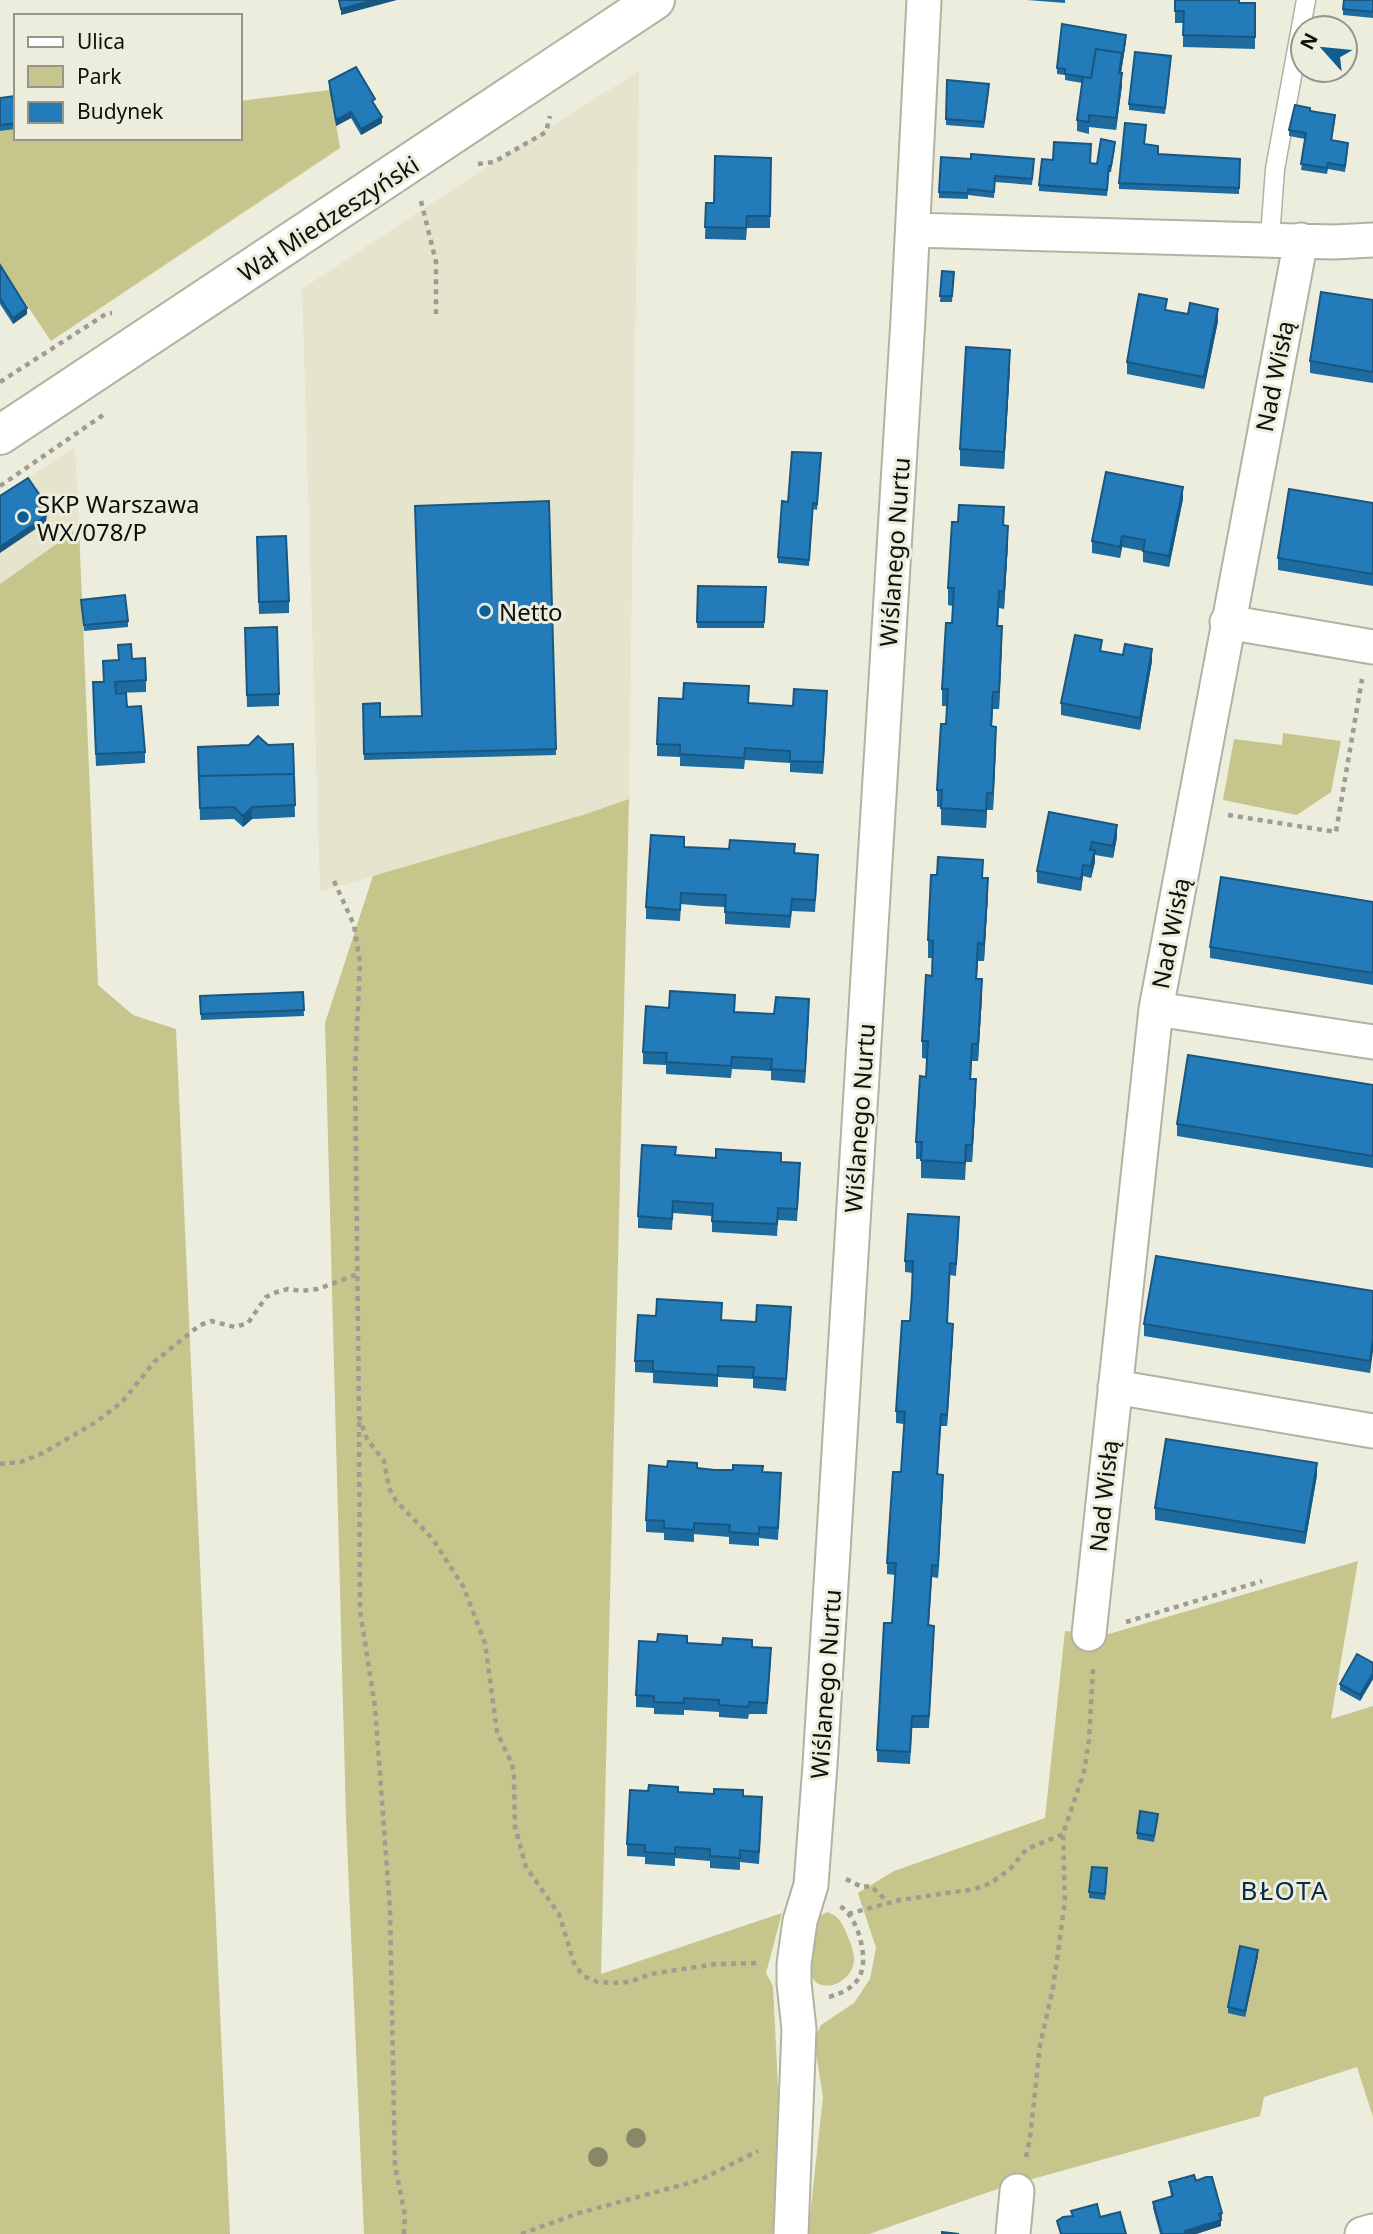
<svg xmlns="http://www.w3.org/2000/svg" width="1373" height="2234" font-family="'Noto Sans',sans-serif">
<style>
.built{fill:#e5e5ce}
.green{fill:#c6c58b}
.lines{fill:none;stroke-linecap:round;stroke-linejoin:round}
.lane-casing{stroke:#b2b2a3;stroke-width:21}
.street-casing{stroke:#b2b2a3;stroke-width:37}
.secondary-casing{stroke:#b2b2a3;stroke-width:42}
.path{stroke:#9d9d91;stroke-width:4.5;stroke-dasharray:5 5;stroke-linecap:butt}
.lane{stroke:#fff;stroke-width:18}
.street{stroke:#fff;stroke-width:33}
.secondary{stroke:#fff;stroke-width:38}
.tree{fill:#888767}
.wall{fill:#1e6b9f}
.shaded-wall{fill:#185782}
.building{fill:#237cb9;stroke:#185782;stroke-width:2}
.poi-dot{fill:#0f5e91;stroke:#ededde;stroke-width:2.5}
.labels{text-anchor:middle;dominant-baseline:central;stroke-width:6;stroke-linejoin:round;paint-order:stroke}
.street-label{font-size:24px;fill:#10100b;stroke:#ededde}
.poi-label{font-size:24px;fill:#10100b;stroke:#ededde;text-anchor:start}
.neighbourhood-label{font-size:26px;letter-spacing:2px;fill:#092c45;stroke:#ededde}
</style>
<rect width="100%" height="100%" fill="#ededde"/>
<!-- built -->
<path class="built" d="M639 71 629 799 586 814 320 892 302 289 494 162Z
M75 447 79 528 0 584V496Z"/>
<!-- green -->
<path class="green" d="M330 90 340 148 51 341 0 265V131L16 129V138H240V101Z
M79 528 98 985 133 1015 176 1029 230 2234H0V584Z
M1283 733 1341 741 1331 792 1297 815 1223 800 1234 739 1282 745Z
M629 799 601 1974 782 1913 766 1973 773 1986 779 2108 773 2234H364L346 1819 325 1023 373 876 586 814Z
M1358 1561 1331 1719 1373 1706V2117L1357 2067 1264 2097 1260 2116 1003 2187 869 2234H808L823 2097 814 2040 821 2025 854 2003 870 1979 876 1948 858 1893 894 1871 1045 1818 1065 1631 1102 1636Z
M827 1912C837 1915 841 1921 845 1930 849 1940 855 1951 854 1962 852 1976 836 1989 822 1985 814 1983 811 1976 807 1970L817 1918Z"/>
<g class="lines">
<defs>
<path id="lane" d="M1270 238 1275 169 1306 0"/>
<path id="street" d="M913 230 1334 242 1373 240
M1227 622 1373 647
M1156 1009 1373 1042
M1115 1387 1373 1431
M1089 1634 1156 1009 1301 240
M791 2234 799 2029 794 1983V1964L800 1921 811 1885 820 1765 908 319 924 0
M1013 2234 1017 2191
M1362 2234 1373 2231"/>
<path id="secondary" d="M0 435 655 0"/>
</defs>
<!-- lane casing -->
<use href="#lane" class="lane-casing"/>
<!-- street casing -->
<use href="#street" class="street-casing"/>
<!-- secondary casing -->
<use href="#secondary" class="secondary-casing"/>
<!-- path -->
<path class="path" d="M478 164 494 162 546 132 550 116
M421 201 436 262V314
M0 382 106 314 112 313
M0 486 106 413
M1228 815 1336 832 1362 679
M334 881 354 925 360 963 355 1071 359 1417 367 1439 384 1461 389 1488 396 1501 432 1538 463 1586 485 1643 497 1732 512 1764 514 1777 515 1827 526 1867 559 1914 574 1963 583 1976 598 1982 613 1983 629 1982 651 1974 716 1964 758 1963
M359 1422 360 1610 375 1707 390 1909 395 2166 405 2215 404 2234
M0 1464 21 1462 43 1453 96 1422 122 1402 154 1362 200 1325 211 1321 235 1327 248 1323 266 1297 277 1292 288 1289 301 1291 318 1289 358 1274
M1126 1622 1262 1581
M846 1879 862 1887 871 1886 889 1903
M848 1914 900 1900 975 1889 991 1883 1010 1869 1027 1849 1063 1834
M829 1997C862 1988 868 1969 860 1938 857 1927 850 1912 840 1906
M1026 2157 1030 2138 1040 2045 1053 1988 1065 1901 1063 1834 1084 1772 1089 1740 1093 1669
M521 2234 579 2213 700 2180 758 2151"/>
<!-- lane -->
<use href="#lane" class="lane"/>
<!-- street -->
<use href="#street" class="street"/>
<!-- secondary -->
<use href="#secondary" class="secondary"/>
</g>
<!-- trees -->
<g class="tree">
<circle cx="636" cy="2138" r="10"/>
<circle cx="598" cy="2157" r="10"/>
</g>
<!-- wall -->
<path class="wall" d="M1027 0H1065V3Z
M1175 0 1255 3V49L1183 47V23H1175Z
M1373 0V18L1343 15V9Z
M1126 41 1121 73 1122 85 1116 130 1089 127V134L1077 131V120L1082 83 1065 80V75L1057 74V68Z
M1171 62 1165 114 1129 110V104Z
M947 80 989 90 984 128 946 125Z
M329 81 375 105 382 123 361 135 351 118 336 126 329 87Z
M16 96V129L0 131V98Z
M1310 111 1335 121 1332 140 1348 149 1345 172 1328 169 1327 174 1301 170 1305 139 1289 136V130Z
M1145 144 1158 154 1240 159 1239 194 1119 189V183Z
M1115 148 1111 172H1109L1107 196 1039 191V185L1053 160 1091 150 1090 163 1097 164Z
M771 158 770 228H747L746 240 705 239 706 203H714Z
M1034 165 1032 185 995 182 994 198 968 195V199L939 198V192Z
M0 265 27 314 13 324 0 304Z
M942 271 954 278 952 302H940Z
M1373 300V383L1310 373V361Z
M1167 310 1218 321 1204 389 1127 374V362Z
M1010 367 1004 469 960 466V449Z
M821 459 817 510 813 509 809 566 778 563V557L788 502Z
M1183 499 1169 567 1143 562V551L1122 547 1120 558 1092 553V541Z
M549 501 556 755 364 760 363 704 380 717 421 716Z
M1373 503V586L1278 570V558Z
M1003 525 1008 543 1004 609 999 608 998 626 1002 643 999 709H993L992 727 996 744 993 810H987L986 828 941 825V807H937V790L946 724 947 706H942V689L952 623 953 606 948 605V588Z
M257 549 289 601V613L259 614Z
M698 586 766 587 764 628H697Z
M81 600 128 621V627L84 631Z
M245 628 279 694V706L247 707Z
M118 645 132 659 146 680V692L116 693 127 707 145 752V763L96 766 93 694 104 682 103 661 118 660Z
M1102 651 1152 661 1140 730 1061 715V703Z
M749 703 793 706 827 703 823 774 790 772V763L745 760 744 769 680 766V757L657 756V744Z
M198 747 294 774 295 817 252 819 243 827 234 819 200 820Z
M1117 825V837L1113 858 1095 855V862L1091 878 1083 876 1081 891 1037 883V871Z
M684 847 795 853 818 867 815 912 792 911 790 928 725 924V907L703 906 681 904 680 921 646 919V907Z
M937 875 983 878 988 895 984 961H978L977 979 982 996 978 1061H972L971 1079 976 1097 972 1162H966L965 1180 921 1178V1159H916V1142L926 1077 927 1059 922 1058V1041L932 976 933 958H928V940Z
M1373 902V985L1210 958V947Z
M303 992 304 1016 201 1020 200 996Z
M809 1011 805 1083 771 1080V1071L755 1070 732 1069 731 1078 666 1074V1065L643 1064V1052L735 1012 774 1014Z
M1373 1085V1168L1177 1136V1124Z
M676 1156 781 1162 800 1175 797 1221 778 1220 777 1236 712 1232V1216L673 1213 672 1230 638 1228V1216Z
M959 1229 956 1276 950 1275 947 1323 953 1336 947 1426H941L938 1474 943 1487 938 1578 932 1577 929 1625 934 1637 929 1728H912L910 1764 877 1762V1750L892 1623 895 1575 887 1574V1563L901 1472 904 1424 896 1423V1411L910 1321 913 1273 905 1272V1261Z
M1373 1291 1370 1373 1144 1336V1324Z
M791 1319 786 1391 753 1388V1379L718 1377V1387L653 1383V1373L635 1372V1361L722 1320 756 1322Z
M697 1468 762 1472 781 1485 778 1540 759 1538V1546L729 1544V1537L694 1534V1542L664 1540V1533L646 1532V1520Z
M1317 1475 1305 1544 1155 1520V1508Z
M687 1643 752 1647 771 1660 767 1714H749L748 1719 719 1717V1712L684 1710V1715L654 1714V1708L636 1707V1695Z
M1373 1663V1679L1360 1701 1340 1690V1684Z
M678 1792 743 1796 762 1809 759 1864 740 1862V1870L710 1868V1861L675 1858V1866L645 1864V1857L627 1856V1844Z
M1158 1820 1154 1842 1137 1839V1833Z
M1107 1874 1105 1900 1089 1898V1892Z
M1258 1956 1245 2017 1228 2013V2007Z
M1196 2181 1222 2213V2219L1221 2220V2226L1196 2234H1160L1153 2208V2202L1171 2197 1169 2182Z"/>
<!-- shaded-wall -->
<path class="shaded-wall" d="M374 0H397L341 15V9Z
M1126 35V41L1119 85V73Z
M1122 73V85L1116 130V118Z
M351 112V118L336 126V120Z
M382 117V123L361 135V129Z
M27 308V314L13 324V318Z
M1218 309V321L1204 389V377Z
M1010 350V367L1004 469V452Z
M1183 487V499L1169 567V556Z
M48 507 46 522 0 553V547Z
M1008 526V543L1004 609V592Z
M1122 536V547L1120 558V547Z
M1002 626V643L999 709V692Z
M1152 649V661L1140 730V718Z
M827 691V703L823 774V762Z
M996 727V744L993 810V793Z
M987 793V810L986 828V811Z
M252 807V819L243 827V816Z
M1117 825V837L1113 858V846Z
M1095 850V862L1091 878V866Z
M1083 865V876L1081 891V879Z
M988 878V895L984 961V944Z
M982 979V996L978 1061V1044Z
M809 999V1011L805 1083V1071Z
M976 1079V1097L972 1162V1145Z
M953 1324V1336L947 1426V1415Z
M1373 1339V1351L1370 1373V1361Z
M1317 1463V1475L1305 1544V1532Z
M943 1475V1487L938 1578V1566Z
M1373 1673V1679L1360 1701V1695Z
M1258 1950V1956L1245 2017V2011Z
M1221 2220V2226L1196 2234H1185V2231Z"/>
<!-- building -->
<path class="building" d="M339 0H374L341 9Z
M1175 0H1239V3H1255V37L1183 35 1184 11H1175Z
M1344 0H1373V12L1343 9Z
M1062 24 1126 35 1122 59V53L1096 49 1091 78 1065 74V69L1057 68Z
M1096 49 1122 53 1119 73H1122L1116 118 1089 115V122L1077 120 1083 77 1091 78Z
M1135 52 1171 56 1165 108 1129 104Z
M356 67 375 99 372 101 382 117 361 129 351 112 336 120 329 81Z
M947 80 989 84 984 122 946 119Z
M16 96V123L0 125V98Z
M1295 105 1310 108V111L1335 115 1331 140 1348 143 1345 166 1328 163 1327 168 1301 164 1306 133 1289 130Z
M1125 123 1146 125 1144 144 1158 146V154L1240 159 1239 188 1119 183Z
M1101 139 1115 142 1111 166H1109L1107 190 1039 185 1042 159 1053 160 1054 142 1091 144 1090 163 1097 164Z
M971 154 1034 159 1032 179 995 176 994 192 968 189V193L939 192 941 157 971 159Z
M715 156 771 158 770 216H747L746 228 705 227 706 203H714Z
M0 265 27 308 13 318 0 298Z
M942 271 954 272 952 296H940Z
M1321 292 1373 300V372L1310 361Z
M1139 294 1167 299 1165 310 1188 314 1190 303 1218 309 1204 377 1127 362Z
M966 347 1010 350 1004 452 960 449Z
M792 452 821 453 817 504 813 503 809 560 778 557 782 501 788 502Z
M1106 472 1183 487 1169 556 1143 551 1145 540 1122 536 1120 547 1092 541Z
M28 478 48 507 46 516 0 547V496Z
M1289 489 1373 503V574L1278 558Z
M549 501 556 749 364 754 363 704 380 703V717L422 716 415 506Z
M959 505 1004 507 1003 525 1008 526 1004 592 999 591 997 626H1002L999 692H993L991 726 996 727 993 793H987L986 811 941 808 942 790H937L941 724H946L948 689H942L946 623H952L954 588H948L952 522H958Z
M286 536 289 601 259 602 257 537Z
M698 586 766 587 764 622H697Z
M125 595 128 621 84 625 81 600Z
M277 627 279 694 247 695 245 628Z
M1075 635 1102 640 1100 651 1123 655 1125 644 1152 649 1140 718 1061 703Z
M131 644 132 659 145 658 146 680 115 682 116 694 126 693 127 707 141 706 145 752 96 754 93 682H104L103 661 119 660 118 645Z
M684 683 749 686 748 703 793 706 794 689 827 691 823 762 790 761V751L745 748 744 758 680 754V745L657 744 659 698 683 699Z
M258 736 268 745 293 744 294 774 199 776V782L198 747 249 745Z
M294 774 295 805 252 807 243 816 234 807 200 808 199 776Z
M1049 812 1117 825 1113 846 1092 842 1090 850H1095L1091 866 1083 865 1081 879 1037 871Z
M651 835 684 837V847L707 848 729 849 730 840 795 844 794 853 818 855 815 900 792 899 790 916 725 912 726 895 703 894 681 893 680 910 646 907Z
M938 857 983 860 982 878H988L984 944 978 943 976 979H982L978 1044H972L971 1062 970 1079H976L972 1145H966L965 1163 921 1160 922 1142H916L920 1076 926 1077 928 1041H922L926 975 932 976 933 941 928 940 931 875H937Z
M1221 877 1373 902V973L1210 947Z
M670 991 735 995 734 1012 774 1014 776 997 809 999 805 1071 771 1069 772 1059 755 1058 732 1057 731 1066 666 1062 667 1053 643 1052 646 1006 669 1008Z
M303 992 304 1010 201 1014 200 996Z
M1188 1055 1373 1085V1156L1177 1124Z
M642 1145 676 1147 675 1155 716 1158V1149L781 1153V1162L800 1163 797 1209 778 1208 777 1224 712 1221 713 1204 673 1201 672 1219 638 1216Z
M908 1214 959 1217 956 1264 950 1263 947 1323 953 1324 947 1415 941 1414 937 1474 943 1475 938 1566 932 1565 928 1625 934 1626 929 1716H912L910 1752 877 1750 884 1623H892L894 1594 896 1563H887L893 1472H901L905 1412 896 1411 902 1321H910L912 1292 913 1261H905Z
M1156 1256 1373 1291V1339L1370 1361 1144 1324Z
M657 1299 722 1303 721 1320 756 1322 757 1305 791 1307 786 1379 753 1377 754 1367 718 1366V1375L653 1371V1361H635L638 1315 656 1316Z
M1166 1439 1317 1463 1305 1532 1155 1508Z
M668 1461 697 1463V1468L714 1470H733V1465L763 1466 762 1472 781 1473 778 1528 759 1527V1534L729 1532 730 1525 694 1523V1530L664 1528V1521L646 1520 649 1465 667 1467Z
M658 1634 687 1636V1643L722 1645 723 1638 752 1640V1647L771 1648 767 1703 749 1702 748 1707 719 1705V1700L684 1698V1703L654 1702V1696L636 1695 639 1641 657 1642Z
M1357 1654 1373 1663V1673L1360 1695 1340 1684Z
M649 1785 678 1787V1792L714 1794V1789L743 1790V1796L762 1797 759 1852 740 1850V1858L710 1856V1849L675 1847V1854L645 1852V1845L627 1844 630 1790 648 1791Z
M1140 1811 1158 1814 1154 1836 1137 1833Z
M1092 1867 1107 1868 1105 1894 1089 1892Z
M1240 1946 1258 1950 1245 2011 1228 2007Z
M1194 2175 1196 2181 1206 2177H1212L1222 2213 1219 2214 1221 2220 1185 2231 1186 2234H1162L1153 2202 1173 2196 1169 2182Z
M1097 2204 1100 2217 1120 2212 1126 2234H1061L1057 2221 1063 2217 1073 2216 1071 2211Z
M942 2232 959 2234H942Z"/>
<!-- markers -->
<g class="poi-dot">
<circle cx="23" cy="517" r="7"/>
<circle cx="485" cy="611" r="7"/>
</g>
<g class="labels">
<!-- street labels -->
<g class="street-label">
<text transform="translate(328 218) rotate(-33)">Wał Miedzeszyński</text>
<text transform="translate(1274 376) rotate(-79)">Nad Wisłą</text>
<text transform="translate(894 552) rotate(-86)">Wiślanego Nurtu</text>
<text transform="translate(1170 933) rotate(-79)">Nad Wisłą</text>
<text transform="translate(859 1118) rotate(-86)">Wiślanego Nurtu</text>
<text transform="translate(1103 1496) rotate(-84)">Nad Wisłą</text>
<text transform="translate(825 1684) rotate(-86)">Wiślanego Nurtu</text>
</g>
<!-- poi labels -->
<g class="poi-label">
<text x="37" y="503">SKP Warszawa<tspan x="37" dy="28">WX/078/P</tspan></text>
<text x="499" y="611">Netto</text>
</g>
<!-- neighbourhood labels -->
<g class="neighbourhood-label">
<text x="1285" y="1890">BŁOTA</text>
</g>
</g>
<!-- legend -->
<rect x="14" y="14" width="228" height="126" fill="#ededde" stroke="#95958a" stroke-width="2"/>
<rect x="28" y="37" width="35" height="10" fill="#ffffff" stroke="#95958a" stroke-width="2"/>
<text x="77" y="49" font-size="21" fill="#10100b">Ulica</text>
<rect x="28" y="66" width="35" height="21" fill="#c6c58b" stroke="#95958a" stroke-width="2"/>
<text x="77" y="84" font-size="21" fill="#10100b">Park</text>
<rect x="28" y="102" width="35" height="21" fill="#237cb9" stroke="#95958a" stroke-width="2"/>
<text x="77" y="119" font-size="21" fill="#10100b">Budynek</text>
<!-- north arrow -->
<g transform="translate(1324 49) rotate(297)"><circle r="33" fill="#ededde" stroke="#95958a" stroke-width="2"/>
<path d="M0-5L12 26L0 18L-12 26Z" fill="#0f5e91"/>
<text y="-10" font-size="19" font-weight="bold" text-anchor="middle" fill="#10100b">N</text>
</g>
</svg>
